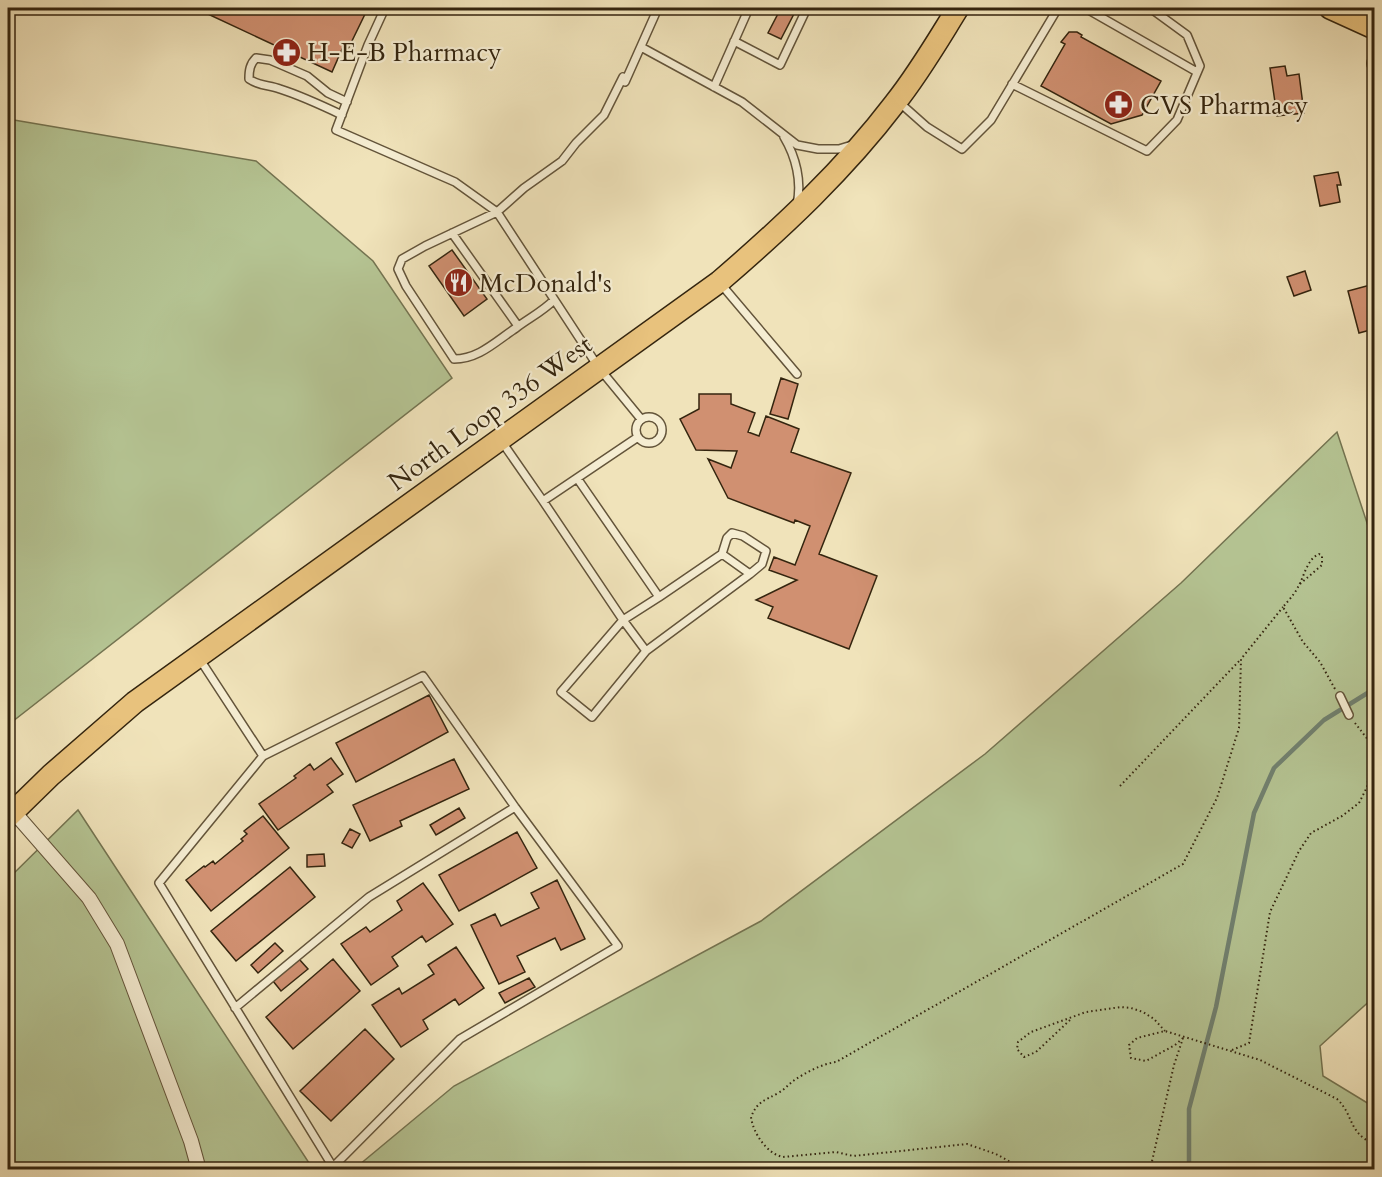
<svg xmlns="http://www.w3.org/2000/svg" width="1382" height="1177" font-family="Cardo,serif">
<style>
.green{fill:#b5c493;stroke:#747451;stroke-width:1.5}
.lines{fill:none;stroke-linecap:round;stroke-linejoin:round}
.stream{stroke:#718170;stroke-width:4.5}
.building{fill:#d09071;stroke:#34250f;stroke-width:1.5}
.service-casing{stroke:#63543a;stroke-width:10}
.minor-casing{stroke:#63543a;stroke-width:16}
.primary-casing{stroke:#34250f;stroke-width:24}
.path{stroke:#34250f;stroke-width:2;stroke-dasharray:1.5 3;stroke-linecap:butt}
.service{stroke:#f5edd2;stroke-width:7}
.minor{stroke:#f5edd2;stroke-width:14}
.primary{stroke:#e8c27d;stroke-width:21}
.labels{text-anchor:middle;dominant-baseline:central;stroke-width:4.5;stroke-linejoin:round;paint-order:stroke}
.poi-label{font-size:26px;fill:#34250f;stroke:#f5edd2;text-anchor:start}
.street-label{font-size:26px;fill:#34250f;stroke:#f5edd2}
</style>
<rect width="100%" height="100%" fill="#f0e3ba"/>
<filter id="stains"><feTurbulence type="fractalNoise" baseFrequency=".00333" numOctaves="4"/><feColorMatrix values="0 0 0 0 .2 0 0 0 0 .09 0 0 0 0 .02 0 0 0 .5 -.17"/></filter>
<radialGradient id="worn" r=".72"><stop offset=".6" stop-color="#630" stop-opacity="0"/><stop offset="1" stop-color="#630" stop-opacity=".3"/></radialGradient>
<!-- green -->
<path class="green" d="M8 119 256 161 373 261 452 378 8 725Z
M1337 432 1374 544V997L1320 1046 1323 1076 1374 1107V1169L353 1170 454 1086 761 921 985 754 1181 583Z
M78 810 313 1169 8 1170V879Z"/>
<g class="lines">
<!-- stream -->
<path class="stream" d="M1189 1170V1109L1216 1007 1254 813 1274 768 1324 720 1374 689"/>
</g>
<!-- building -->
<path class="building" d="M195 8H368L348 49 343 47 332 72Z
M781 8H797L781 39 768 33Z
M1069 32H1077L1082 35 1081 37 1161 81 1142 115 1111 124 1041 86 1065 44 1061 42Z
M1285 66 1287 76 1299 74 1304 113 1277 116 1270 68Z
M1338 172 1341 185H1337L1340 202 1320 206 1314 176Z
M452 250 487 299 464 316 429 266Z
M1305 271 1311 290 1294 296 1287 277Z
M1374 284V329L1359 333 1348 291Z
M781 378 798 384 788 419 770 414Z
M699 394H731V404L755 413 748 432 759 436 766 416 799 429 791 452 851 473 819 554 877 576 849 649 768 618 773 607 756 600 797 580 769 570 774 557 795 565 810 526 795 520 794 523 728 498 708 459 731 468 737 451 696 450 680 419 699 409Z
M429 695 448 732 356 782 336 743Z
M331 758 343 774 327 785 333 792 278 830 259 804 296 778 294 776 310 764 314 770Z
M454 759 469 789 400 821 402 826 370 841 353 805Z
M459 808 465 818 436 835 430 825Z
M263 816 289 848 211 911 186 880 204 866 205 867 213 861 215 864 243 841 241 839 247 834 244 831Z
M350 829 360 834 352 848 342 843Z
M517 832 537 868 459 911 439 875Z
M324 854 325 866 307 867V855Z
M290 867 315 897 236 961 211 931Z
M557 880 585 939 561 950 555 938 517 956 525 972 499 984 471 925 495 914 501 926 539 908 531 893Z
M423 883 453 924 426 942 422 936 392 957 398 966 371 985 341 944 366 927 370 932 402 910 397 901Z
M275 943 283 951 258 973 251 965Z
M456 947 484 988 459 1005 455 999 423 1020 428 1029 401 1047 372 1005 399 988 402 994 434 974 428 965Z
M299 959 308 969 281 991 273 981Z
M333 959 360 991 293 1049 266 1017Z
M529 978 535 987 505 1003 499 993Z
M1370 1021 1374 1022V1040L1368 1039Z
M365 1029 394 1059 331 1121 300 1091Z"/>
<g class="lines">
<defs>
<path id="service" d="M385 8 368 45 336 130 455 182 497 212 599 368 641 419
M1085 8 1197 72
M734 41 780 65 807 8
M641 47 742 102 797 145 818 149H839L852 145
M1012 84 1147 151 1177 120 1200 66 1187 35 1150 8
M714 87 749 8
M900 103 927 127 962 149 991 120 1058 8
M342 115C321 105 302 96 280 89 269 85 259 86 249 79 249 70 250 64 256 58L270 60 307 76 328 93 347 102
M784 137C796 157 802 182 797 204
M452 233 518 326
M720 283 797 374
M554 300C542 312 529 318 516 328 496 341 479 359 454 359L406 286 398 269 402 259 425 246 497 212 524 188 562 161 576 143 604 115 623 77 625 82 658 8
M636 430a13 13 0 1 1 26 0a13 13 0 1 1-26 0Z
M502 442 543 501 638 437
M543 501 623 620 659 597 577 478
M722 554 727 538 732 533 743 536 766 551 762 564 750 574
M646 651 623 620 561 692 592 717 646 651 750 574 722 554 659 597
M199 658 263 756
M423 676 515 807 618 946 460 1039 333 1167 159 883 263 756Z
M1340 696 1349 715
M235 1008 369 897 515 807"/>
<path id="minor" d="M1374 63V64
M13 811 89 898 117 944 191 1141 199 1170"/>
<path id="primary" d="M1330 8 1374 28
M8 817 51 775 135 702 719 282C783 227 844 170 895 103 919 73 938 40 958 8"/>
</defs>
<!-- service casing -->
<use href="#service" class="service-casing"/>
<!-- minor casing -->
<use href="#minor" class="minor-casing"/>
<!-- primary casing -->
<use href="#primary" class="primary-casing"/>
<!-- path -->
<path class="path" d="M1300 584 1322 565V556L1319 554C1307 559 1304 577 1298 587 1294 595 1288 601 1283 607L1303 642 1320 662 1335 689
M1120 786 1241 659
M1070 1020 1036 1052 1024 1057 1017 1049 1018 1042 1031 1032 1086 1012 1121 1007 1131 1008 1143 1012 1154 1019 1165 1031
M1183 1038 1175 1045 1146 1061 1131 1058 1129 1045 1137 1038 1165 1031 1260 1060 1337 1099C1354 1115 1348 1133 1374 1144
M1232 1050 1249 1043 1270 912 1299 851 1311 833 1342 816 1359 803 1367 787 1370 767 1369 741 1355 723
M1025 1170 996 1154 967 1144 853 1156 836 1152 783 1157C767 1154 753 1133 751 1117 758 1100 765 1101 778 1093 784 1090 788 1085 793 1081 805 1073 821 1064 836 1062L1183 864 1217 798 1239 728 1241 659 1283 607
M1084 1170H1133
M1150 1170 1174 1065 1183 1038"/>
<!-- service -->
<use href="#service" class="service"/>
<!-- minor -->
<use href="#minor" class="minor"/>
<!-- primary -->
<use href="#primary" class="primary"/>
</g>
<!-- icons -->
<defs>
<symbol id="pharmacy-disc" viewBox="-11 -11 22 22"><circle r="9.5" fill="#8f2418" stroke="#f5edd2"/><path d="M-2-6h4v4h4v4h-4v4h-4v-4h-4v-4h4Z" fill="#fff"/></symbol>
<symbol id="restaurant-disc" viewBox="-11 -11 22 22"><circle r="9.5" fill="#8f2418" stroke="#f5edd2"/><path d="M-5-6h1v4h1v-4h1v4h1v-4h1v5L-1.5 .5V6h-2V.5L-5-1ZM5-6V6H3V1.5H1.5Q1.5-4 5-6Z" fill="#fff"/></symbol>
</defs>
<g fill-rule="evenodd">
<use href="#pharmacy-disc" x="270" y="36" width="33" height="33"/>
<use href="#pharmacy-disc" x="1102" y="88" width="33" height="33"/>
<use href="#restaurant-disc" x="442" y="266" width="33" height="33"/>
</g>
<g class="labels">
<!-- poi labels -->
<g class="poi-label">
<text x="307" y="52">H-E-B Pharmacy</text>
<text x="1140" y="105">CVS Pharmacy</text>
<text x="479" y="283">McDonald's</text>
</g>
<!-- street labels -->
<g class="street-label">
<text transform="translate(490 413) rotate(-36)">North Loop 336 West</text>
</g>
</g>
<!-- margin -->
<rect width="1382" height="1177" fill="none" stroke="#f0e3ba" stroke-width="30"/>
<rect x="9" y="9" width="1364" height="1159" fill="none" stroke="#34250f" stroke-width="3"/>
<rect x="15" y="15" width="1352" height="1147" fill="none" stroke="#34250f" stroke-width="1.5"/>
<rect width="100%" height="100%" filter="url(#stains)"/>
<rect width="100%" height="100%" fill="url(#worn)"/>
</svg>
